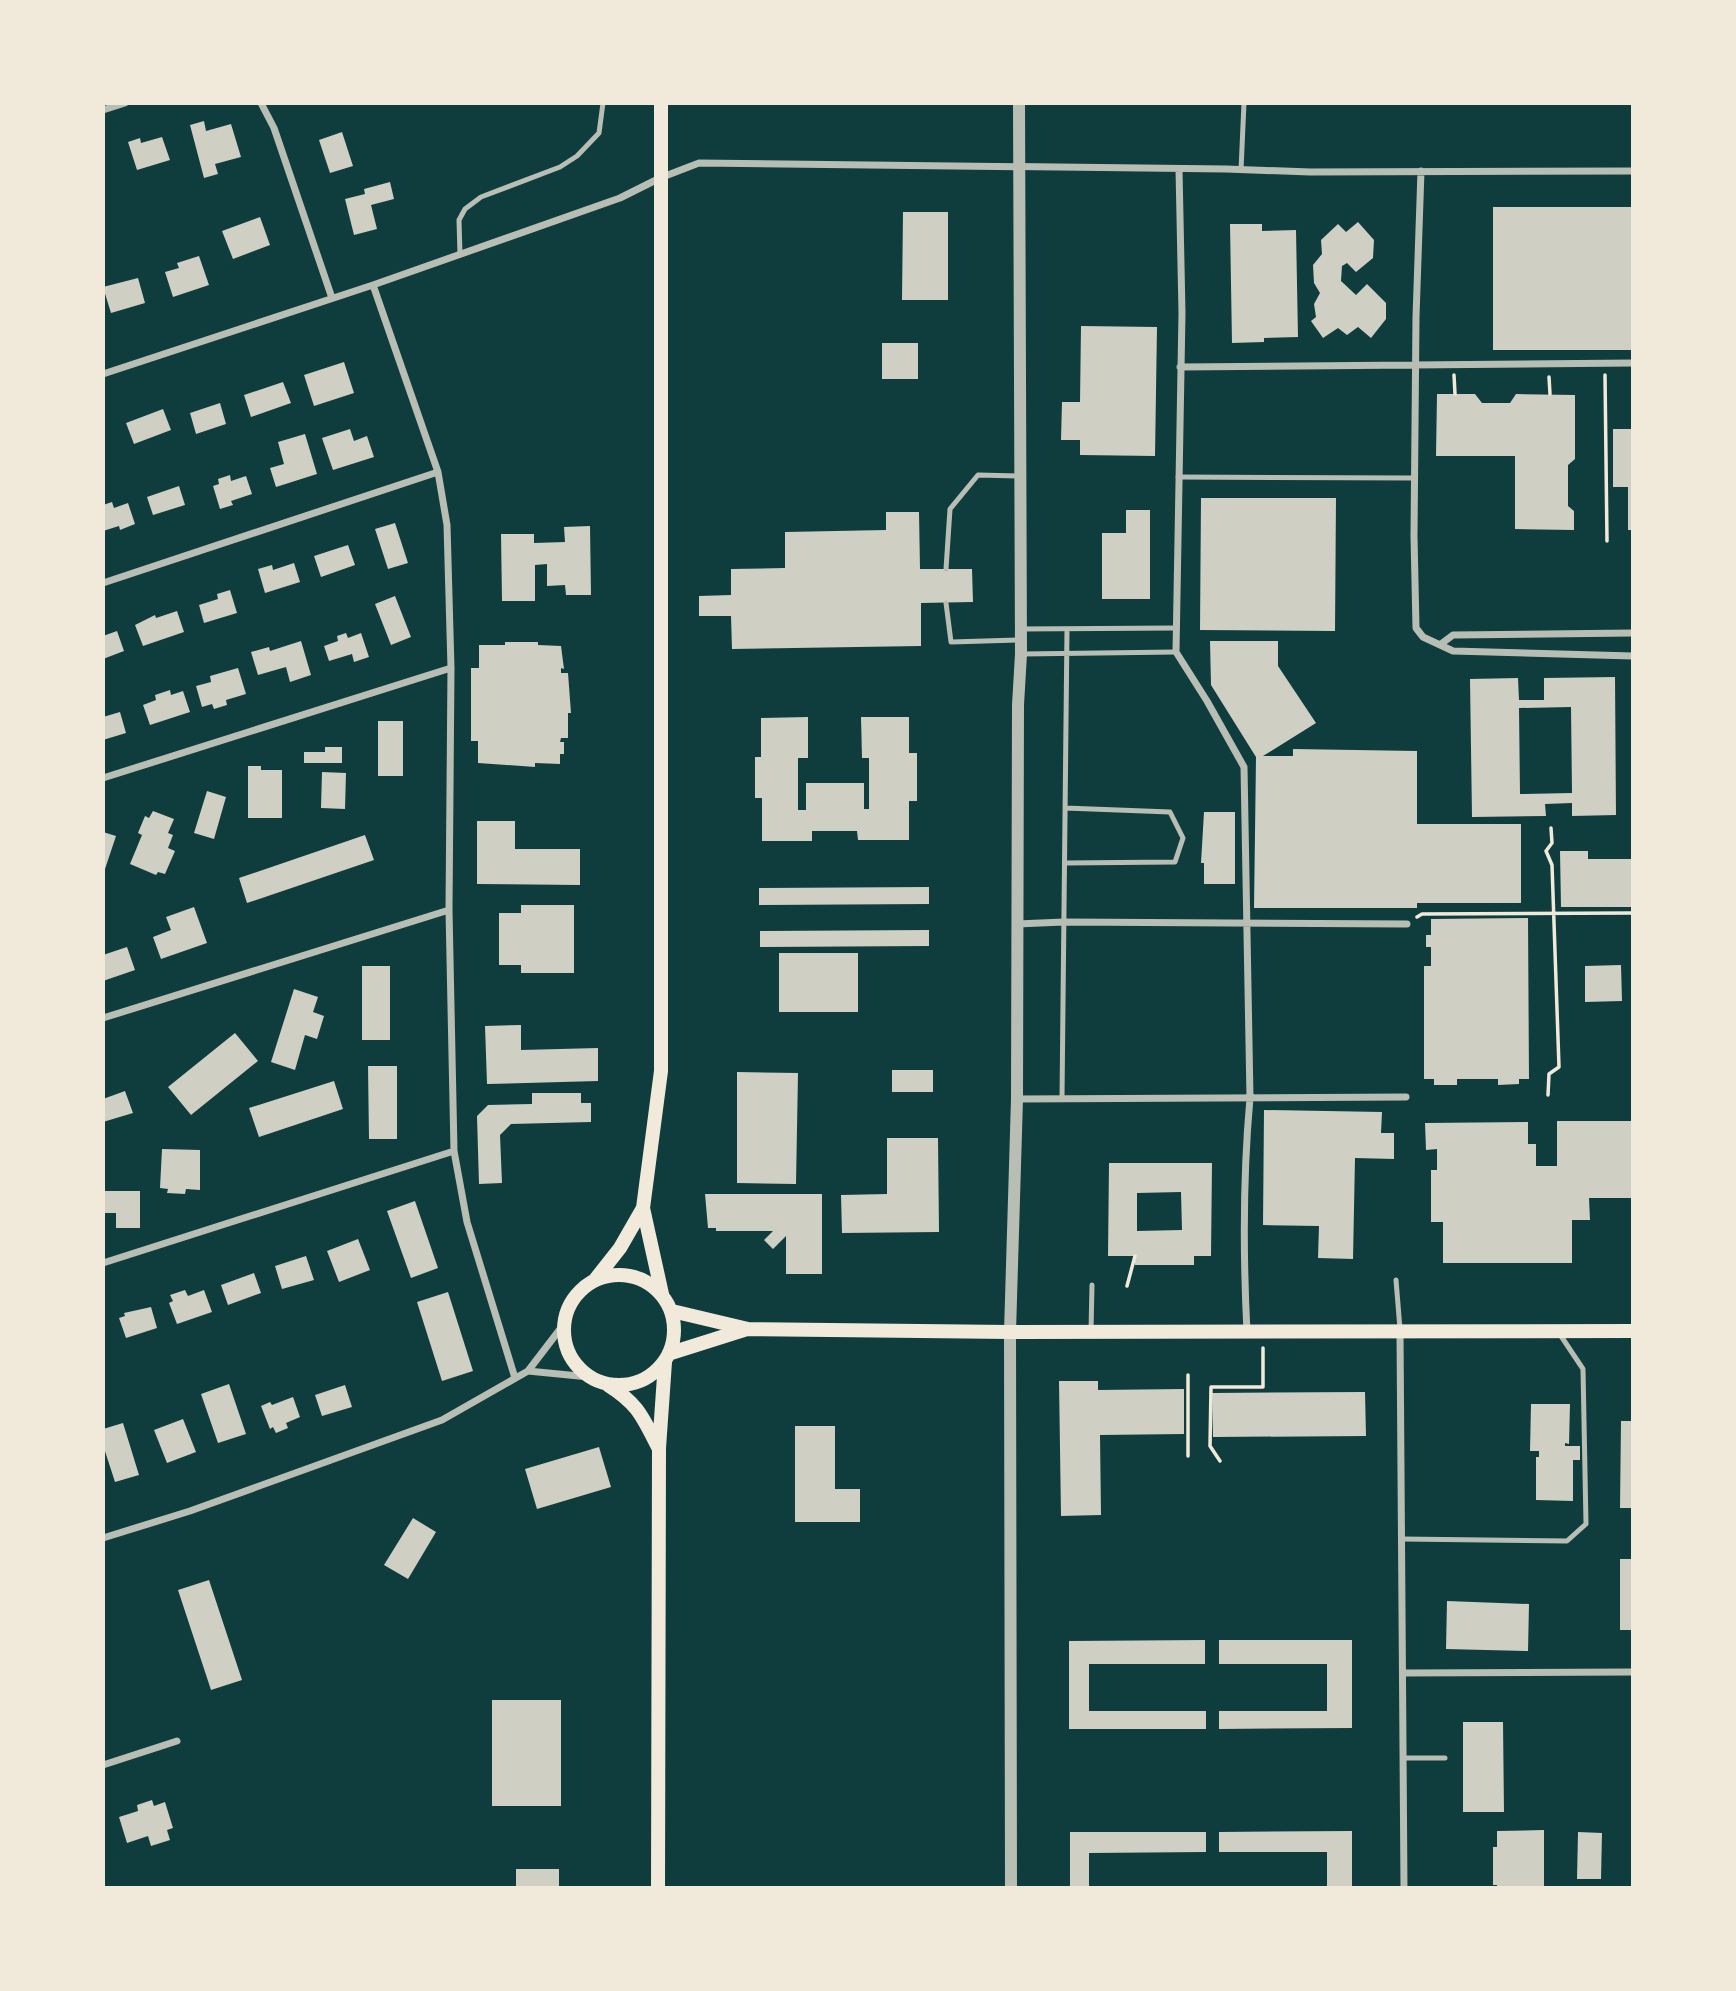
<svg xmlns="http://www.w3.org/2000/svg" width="1736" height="1991" font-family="Mulish,sans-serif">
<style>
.building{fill:#cfcfc3;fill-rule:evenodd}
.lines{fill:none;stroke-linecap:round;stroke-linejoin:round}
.path{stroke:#f1e9da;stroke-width:3.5}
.service{stroke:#b8beb3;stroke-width:5}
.minor{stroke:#b8beb3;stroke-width:7}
.tertiary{stroke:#b8beb3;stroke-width:12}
.secondary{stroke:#f1e9da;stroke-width:14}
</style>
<rect width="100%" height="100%" fill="#0f3d3e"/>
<!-- building -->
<path class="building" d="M204 121 206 131 231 124 241 157 215 164 218 174 204 178 190 125Z
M342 132 353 166 330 173 319 140Z
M162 137 170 160 137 170 128 142 140 138 141 143Z
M390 182 394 199 371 205 377 229 354 235 345 199 365 194 364 189Z
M1493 207H1633V350H1493Z
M903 212H948V300H902Z
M260 217 270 245 233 259 222 231Z
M1358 222 1374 240 1373 258 1356 272 1347 263 1342 266 1341 281 1356 295 1367 284 1386 303V319L1371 338 1358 327 1347 335 1338 328 1323 338 1311 321 1316 317 1314 304 1320 293 1314 283 1313 265 1322 254 1321 240 1338 224 1346 232Z
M1230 224H1262V231L1296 230 1298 337 1264 338V342L1232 343Z
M199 256 209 285 173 297 165 272 179 268 177 263Z
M138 278 145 303 111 313 103 287Z
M1081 326 1157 327 1155 456 1080 455V440H1061L1062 402H1080Z
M882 343H918V379H882Z
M344 362 354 393 314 406 304 375Z
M283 382 291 403 251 417 244 395Z
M1437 394H1475L1482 403H1510L1516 394 1575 395V459L1568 465V506L1574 511V530L1515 529V456H1436Z
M220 403 226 424 196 434 190 413Z
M163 409 171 430 134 444 126 423Z
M350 429 354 441 367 436 374 457 333 470 322 438Z
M1613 429H1633V530H1628V487H1613Z
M305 434 317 474 276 487 270 468 284 464 278 442Z
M230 475 231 481 246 476 252 494 231 501 233 505 220 509 213 486 219 484 218 479Z
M179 486 185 505 153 515 147 497Z
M1201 498H1336L1335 631 1200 630Z
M112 502 114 508 128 503 135 524 120 530 119 526 103 531V505Z
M1126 510H1150V599H1102V533H1126Z
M886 512H919L920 569H972L973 602 921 603V646L732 649 731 616H699V596L731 595V569L785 568V532L886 530Z
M395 523 408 563 388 569 375 529Z
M590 526 591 595H566L565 585 547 586V564L535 565V601H502L501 534H534V543L565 542 564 527Z
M348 545 355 565 321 577 314 556Z
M294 563 300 582 265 593 258 569 272 565 273 570Z
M230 590 237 613 204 623 199 605 218 599 217 594Z
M395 596 411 637 391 645 375 604Z
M177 611 184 632 143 646 135 625 155 615 156 618Z
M117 631 124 651 103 659V636Z
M346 633 348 638 361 633 369 657 354 662 352 654 329 661 324 646 338 641 337 636Z
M301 641 311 675 290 682 286 667 258 675 251 652 269 647 270 651Z
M1210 641H1278V666L1316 723 1263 756H1293V749L1417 751V824H1521V903H1417V908H1254L1256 757 1211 685Z
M505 642H538V645L561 646 564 669 561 668V673H568L571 713H568V738H561L560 742H564V754H560V764L535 763V767L478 763V741H471V668H479V645H505Z
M238 668 246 694 226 700 227 705 214 709 212 704 202 707 196 686 211 682 210 676Z
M1615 677 1616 815 1572 816V803L1545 804 1546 816 1472 817 1470 679 1518 678 1519 700H1544V678ZM1571 707 1572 793 1520 794 1519 708Z
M170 690 171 695 183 691 190 712 150 725 143 705 156 700 155 695Z
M120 712 126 733 103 740V717Z
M808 717V758H798V810H806V783H864V809H869V758H862L861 717H909V753H917V801H909V840H858L857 831H812V841H762V798H755V757H761V718Z
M378 721H403V776H378Z
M325 747H342V763H304V752H325Z
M248 766H261V770H282V818H248Z
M322 772 346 773 345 809 321 808Z
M207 791 226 797 214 839 194 833Z
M153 811 174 819 168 833 173 835 168 848 175 851 165 874 158 872 156 875 130 864 142 835 138 833 145 816 149 818Z
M1204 812H1235V884H1204V863H1201Z
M477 821H515V849H580V885L477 884Z
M103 832 116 836 104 872H103Z
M365 835 374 860 247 903 239 878Z
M1560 851H1588V859H1633V907H1561Z
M929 887V904L759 905V888Z
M521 905H574V973H521V965H499V913H521Z
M194 907 207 943 161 959 153 937 171 930 166 917Z
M1528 918 1529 1079H1519V1084L1498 1085V1079H1457V1085H1434V1079H1424V966H1431V947H1426V935H1431V919Z
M929 930V946L760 947V931Z
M127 947 135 970 103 981V955Z
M779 953H858V1012H779Z
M1621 965 1622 1001 1585 1002V966Z
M362 966H390V1040H362Z
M294 989 318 997 313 1012 324 1016 317 1039 305 1035 295 1070 271 1062Z
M521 1025V1050L598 1048V1081L487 1084 485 1026Z
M235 1033 258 1061 191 1115 168 1087Z
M368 1066H397V1139H369Z
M892 1070H933V1092H892Z
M737 1072 798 1073 796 1184 737 1183Z
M334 1081 343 1109 259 1137 249 1108Z
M125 1091 133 1113 103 1122V1099Z
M532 1093H581V1103H591V1122L511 1124 500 1135 502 1183 479 1184 477 1116 488 1105 532 1104Z
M1264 1110 1382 1112 1381 1133H1394V1159L1355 1158 1353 1259 1318 1258 1319 1226 1263 1225Z
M1557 1121H1633V1198H1589L1590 1220H1572V1263H1443V1222H1431V1170H1437V1149L1426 1150 1425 1123 1528 1122V1144H1536V1166H1557Z
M887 1138H938L939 1232 842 1233 841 1195 887 1194Z
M162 1149 200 1150V1190L186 1189 185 1194 167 1193 168 1189 160 1188Z
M1109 1163H1212L1211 1256H1194V1265H1135V1256H1108ZM1181 1192 1182 1230 1137 1231V1193Z
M104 1191H140V1228H116V1213H104Z
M705 1194H822V1274H786V1236L773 1249 764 1240 773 1231H716V1228H708Z
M415 1201 438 1268 411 1278 387 1211Z
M358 1239 370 1270 339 1282 327 1251Z
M306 1256 314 1280 282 1289 275 1266Z
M254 1273 261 1293 228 1305 221 1285Z
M185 1290 188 1296 204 1290 212 1312 177 1324 169 1303 173 1301 170 1295Z
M448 1292 473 1371 442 1381 417 1302Z
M151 1307 157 1328 126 1338 119 1318 125 1316 124 1313Z
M1059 1381H1098V1390L1184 1389V1434L1100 1435 1101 1515 1061 1516Z
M229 1384 246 1434 218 1443 201 1394Z
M345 1385 352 1407 322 1416 315 1395Z
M1365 1392 1366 1436 1213 1437 1212 1393Z
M293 1397 300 1417 286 1423 288 1428 276 1433 273 1427 270 1429 261 1406 270 1402 272 1405Z
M1531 1404H1570L1569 1444 1565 1443V1446H1580V1460H1573V1501L1536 1500V1457H1539V1451H1530Z
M183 1419 196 1452 167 1463 154 1430Z
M1621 1421H1633V1508H1620Z
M123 1423 139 1475 115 1482 103 1445V1429Z
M795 1426H835V1489H860V1522H795Z
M599 1447 611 1487 537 1509 525 1469Z
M413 1518 436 1532 408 1579 384 1565Z
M1620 1559H1633V1630H1620Z
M209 1580 242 1680 211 1690 178 1590Z
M1447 1601 1529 1604 1528 1651 1446 1649Z
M1205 1640V1664H1089V1711H1206V1729H1069V1641Z
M1219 1640H1352V1728L1219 1729V1711H1327V1664H1219Z
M492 1700H561V1806H492Z
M1463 1722H1503L1504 1812H1463Z
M152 1800 154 1806 165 1802 173 1828 167 1830 170 1840 151 1846 148 1836 127 1843 119 1817 138 1811 137 1805Z
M1544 1830V1888H1497V1885H1493V1847H1497V1831Z
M1352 1831V1888H1327V1852H1219V1832Z
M1070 1832H1206V1852L1089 1853V1888H1070Z
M1578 1832 1602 1833 1601 1879H1577Z
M516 1869H559V1888H516Z"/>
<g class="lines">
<!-- path -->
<path class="path" d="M1454 375 1455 394
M1605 375 1607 541
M1549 377 1550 394
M1417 917 1422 914 1633 913
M1548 1095 1549 1074 1559 1067 1552 865 1546 851 1552 843 1551 828
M1127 1286 1135 1256
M1188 1375V1456
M1220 1461 1210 1446 1211 1387H1263V1348"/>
<!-- service -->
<path class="service" d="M1241 170 1244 103
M460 255 459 220 465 209 481 197 560 167 577 156 599 133 603 103
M1178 477 1415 478
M946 569 950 509 978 475 1020 476
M946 603 951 642 1020 640
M1020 629 1176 628
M1022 654 1176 652
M1065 808 1170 812 1183 838 1175 862 1065 863
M1062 1098 1067 629
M1396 1280 1400 1329
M1091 1331 1092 1285
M1402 1539 1567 1541 1586 1524 1583 1369 1559 1333
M1404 1758H1445"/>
<!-- minor -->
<path class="minor" d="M261 103 274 128 332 298
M103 110 125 103
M1179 169 1182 313 1176 652 1207 701 1244 767 1250 1098C1243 1175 1243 1254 1247 1332
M1421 171 1416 317 1414 536 1416 628 1423 637 1453 651 1633 656
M373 285 438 472 447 525 451 668 449 910 454 1151 467 1222 515 1378
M1180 367 1633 363
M103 374 373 285 620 198 660 178 699 163 1226 169 1310 172 1633 171
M103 583 438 472
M1441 644 1453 635 1633 633
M103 778 451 668
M1017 924 1064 922 1407 924
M103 1018 449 910
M1017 1099 1406 1097
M103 1263 454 1151
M1400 1332 1404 1888
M528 1371 589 1377
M103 1538 190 1511 442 1420 528 1371 564 1324
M1404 1673 1633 1672
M103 1765 177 1741"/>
<!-- tertiary -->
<path class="tertiary" d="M1011 1888 1010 1332 1017 1099 1018 705 1021 654 1019 103"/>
<!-- secondary -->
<path class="secondary" d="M643 1208 662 1294
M564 1330a55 55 0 1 1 110 0a55 55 0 1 1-110 0Z
M594 1281 620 1248 643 1208 661 1071V103
M672 1311 748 1329 1010 1332 1633 1331
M671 1353 747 1329
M608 1385C638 1404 642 1416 658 1447
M658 1888 659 1448 665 1362"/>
</g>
<!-- border -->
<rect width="1736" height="1991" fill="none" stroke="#f1e9da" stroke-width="210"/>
</svg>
